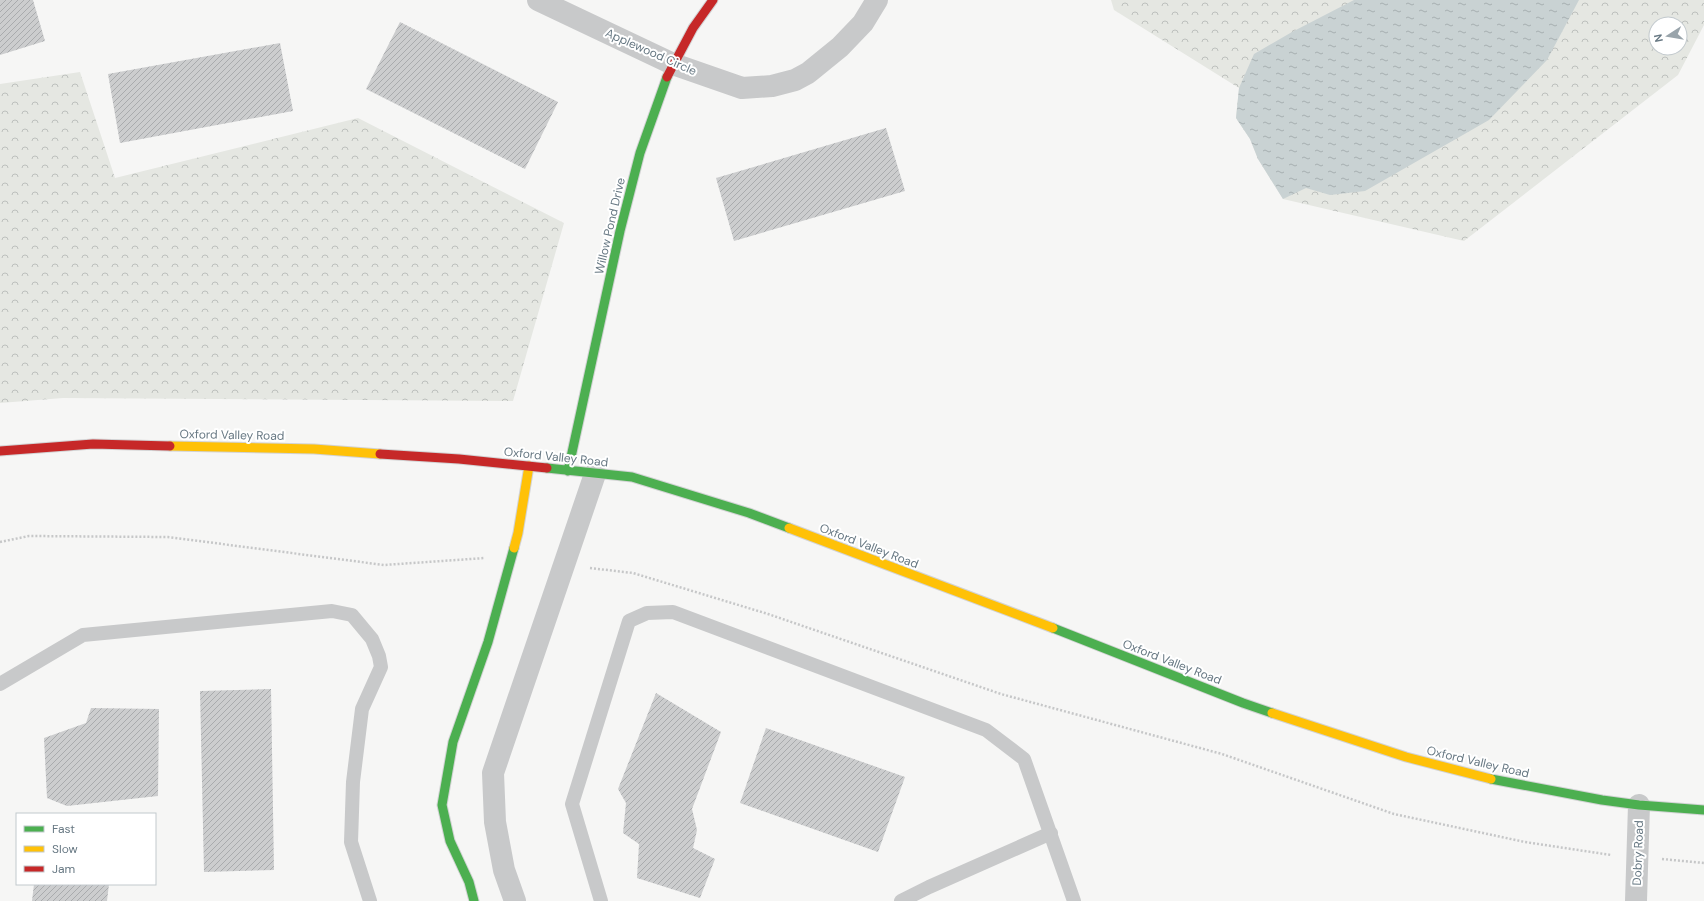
<svg xmlns="http://www.w3.org/2000/svg" width="1704" height="901" font-family="'DM Sans',sans-serif">
<style>
.forest{fill:url(#forest-crowns);fill-rule:evenodd}
.water{fill:url(#water-ripples)}
.building{fill:url(#building-hatch)}
.lines{fill:none;stroke-linecap:round;stroke-linejoin:round}
.fast-casing{stroke:#d2d3d4;stroke-width:11}
.slow-casing{stroke:#d2d3d4;stroke-width:11}
.jam-casing{stroke:#d2d3d4;stroke-width:11}
.path{stroke:#c6c7c8;stroke-width:2.5;stroke-dasharray:2 2;stroke-linecap:butt}
.lane{stroke:#c8c9ca;stroke-width:14}
.street{stroke:#c8c9ca;stroke-width:22}
.fast{stroke:#4caf50;stroke-width:9}
.slow{stroke:#ffc107;stroke-width:9}
.jam{stroke:#c62828;stroke-width:9}
.labels{text-anchor:middle;dominant-baseline:central;stroke-width:4;stroke-linejoin:round;paint-order:stroke}
.street-label{font-size:12px;fill:#677883;stroke:#fff}
</style>
<defs>
<pattern id="forest-crowns" width="20" height="18" patternUnits="userSpaceOnUse"><rect width="20" height="18" fill="#e5e7e2"/><path d="M2 6a3 3 0 1 1 6 0M12 15a3 3 0 1 1 6 0" fill="none" stroke="#bdc0bd"/></pattern>
<pattern id="water-ripples" width="26" height="14" patternUnits="userSpaceOnUse"><rect width="26" height="14" fill="#c9d2d3"/><path d="M2 4q2-2 4 0t4 0M15 11q2-2 4 0t4 0" fill="none" stroke="#a7afb1"/></pattern>
<pattern id="building-hatch" width="6" height="6" patternUnits="userSpaceOnUse"><rect width="6" height="6" fill="#cccdce"/><path d="M-1 1l2-2M0 6l6-6M5 7l2-2" fill="none" stroke="#a9abad"/></pattern>
</defs>
<rect width="100%" height="100%" fill="#f6f6f5"/>
<!-- forest -->
<path class="forest" d="M1111 0H1704V25L1678 75 1464 241 1283 199 1258 159 1250 139 1236 118 1239 88 1114 10ZM1656 24H1680V48H1656Z
M80 72 115 178 358 118 564 223 513 401 63 398 0 403V84Z"/>
<!-- water -->
<path class="water" d="M1354 0H1579L1547 60 1489 120 1365 191 1330 195 1306 188 1283 199 1258 159 1250 139 1236 118 1239 88 1254 54 1292 32Z"/>
<!-- building -->
<path class="building" d="M0 0H33L45 41 0 55Z
M400 22 558 102 525 169 366 89Z
M280 43 293 111 120 143 108 74Z
M886 128 905 191 734 241 716 178Z
M271 689 274 870 204 872 200 691Z
M656 693 721 732 692 809 697 830 693 848 715 859 700 898 637 878 639 844 623 833 626 803 618 789Z
M91 708 159 709 158 796 67 806 47 798 44 738 86 723Z
M766 728 905 777 878 852 740 803Z
M34 884H109L107 901H32Z"/>
<g class="lines">
<defs>
<path id="fast" d="M547 468 632 477 749 513 789 528
M568 471 620 231 640 153 667 77
M1053 628 1243 703 1272 713
M1491 779 1602 800 1639 805 1704 810
M474 901 469 882 450 841 442 805 453 742 488 642 514 548"/>
<path id="slow" d="M170 446 314 449 380 454
M789 528 1053 628
M514 548 518 533 529 466
M1272 713 1406 757 1491 779"/>
<path id="jam" d="M667 77 693 28 713 0
M0 451 93 444 170 446
M380 454 459 459 547 468"/>
</defs>
<!-- fast casing -->
<use href="#fast" class="fast-casing"/>
<!-- slow casing -->
<use href="#slow" class="slow-casing"/>
<!-- jam casing -->
<use href="#jam" class="jam-casing"/>
<!-- path -->
<path class="path" d="M0 542 29 536 168 537 384 565 485 558
M590 568 633 573 768 614 1001 694 1222 754 1394 814 1525 842 1611 855
M1662 859 1704 863"/>
<!-- lane -->
<path class="lane" d="M0 684 83 635 332 611 352 615 372 639 379 656 381 667 362 709 353 782 351 842 370 901
M601 901 572 804 629 621 647 613 673 612 986 730 1024 759 1074 901
M901 901 929 887 1051 833"/>
<!-- street -->
<path class="street" d="M538 0 673 64 742 88 772 86 795 80 808 73 840 47 863 23 877 0
M515 901 504 870 495 822 493 773 595 474
M1636 901 1639 805"/>
<!-- fast -->
<use href="#fast" class="fast"/>
<!-- slow -->
<use href="#slow" class="slow"/>
<!-- jam -->
<use href="#jam" class="jam"/>
</g>
<g class="labels">
<!-- street labels -->
<g class="street-label">
<text transform="translate(651 52) rotate(24)">Applewood Circle</text>
<text transform="translate(610 226) rotate(-77)">Willow Pond Drive</text>
<text transform="translate(232 435) rotate(1)">Oxford Valley Road</text>
<text transform="translate(556 457) rotate(6)">Oxford Valley Road</text>
<text transform="translate(869 546) rotate(21)">Oxford Valley Road</text>
<text transform="translate(1172 662) rotate(21)">Oxford Valley Road</text>
<text transform="translate(1478 762) rotate(13)">Oxford Valley Road</text>
<text transform="translate(1638 853) rotate(-88)">Dobry Road</text>
</g>
</g>
<!-- legend -->
<rect x="16" y="813" width="140" height="72" fill="#ffffff" stroke="#c2c9cd"/>
<rect x="24" y="826" width="20" height="6" fill="#4caf50" stroke="#c2c9cd"/>
<text x="52" y="833" font-size="12" fill="#677883">Fast</text>
<rect x="24" y="846" width="20" height="6" fill="#ffc107" stroke="#c2c9cd"/>
<text x="52" y="853" font-size="12" fill="#677883">Slow</text>
<rect x="24" y="866" width="20" height="6" fill="#c62828" stroke="#c2c9cd"/>
<text x="52" y="873" font-size="12" fill="#677883">Jam</text>
<!-- north arrow -->
<g transform="translate(1668 36) rotate(258)"><circle r="19" fill="#ffffff" stroke="#c2c9cd"/>
<path d="M0-3L7 15L0 10L-7 15Z" fill="#99a4ab"/>
<text y="-6" font-size="11" font-weight="bold" text-anchor="middle" fill="#677883">N</text>
</g>
</svg>
